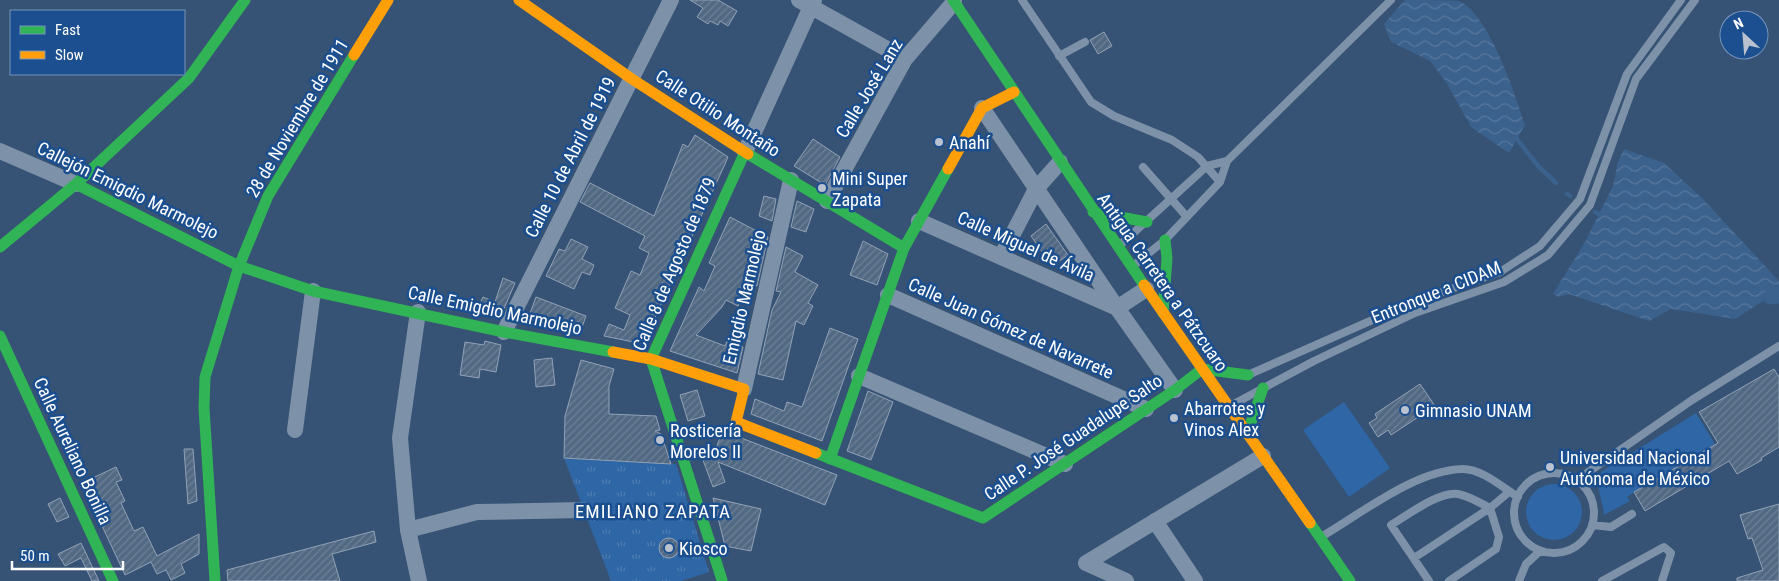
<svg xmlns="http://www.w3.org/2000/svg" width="1779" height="581" font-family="'Roboto Condensed',sans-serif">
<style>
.green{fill:#2f66a5}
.park{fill:url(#park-tufts)}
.water{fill:url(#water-waves)}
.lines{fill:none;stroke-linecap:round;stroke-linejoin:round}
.stream{stroke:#3b618d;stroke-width:4.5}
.canal{stroke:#3b618d;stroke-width:15}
.building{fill:url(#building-hatch);stroke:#92a2b6}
.lane{stroke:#7d92a8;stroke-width:8}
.street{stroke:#7d92a8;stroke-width:16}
.fast{stroke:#30b455;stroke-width:11}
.slow{stroke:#ff9f0a;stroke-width:11}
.poi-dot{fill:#b9c2ce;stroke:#1b4f8f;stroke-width:2}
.labels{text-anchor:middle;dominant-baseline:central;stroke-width:5;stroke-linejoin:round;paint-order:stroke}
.street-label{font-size:18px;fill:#fff;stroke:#1b4f8f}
.poi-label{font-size:18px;fill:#fff;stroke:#1b4f8f;text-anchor:start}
.neighbourhood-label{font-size:19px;letter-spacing:1px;fill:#fff;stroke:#1b4f8f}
</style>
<defs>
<pattern id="park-tufts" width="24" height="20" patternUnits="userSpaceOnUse" patternTransform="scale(1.25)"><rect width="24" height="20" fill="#2f66a5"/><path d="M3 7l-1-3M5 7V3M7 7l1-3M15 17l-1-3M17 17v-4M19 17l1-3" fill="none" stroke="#4e7db2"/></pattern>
<pattern id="water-waves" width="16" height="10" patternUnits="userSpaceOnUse" patternTransform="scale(1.25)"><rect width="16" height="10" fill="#3b618d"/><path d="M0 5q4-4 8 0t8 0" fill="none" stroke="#58799e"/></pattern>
<pattern id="building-hatch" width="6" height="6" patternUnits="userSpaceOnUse" patternTransform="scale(1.25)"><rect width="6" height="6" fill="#526984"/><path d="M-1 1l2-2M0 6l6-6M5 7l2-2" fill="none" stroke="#6c8096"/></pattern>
</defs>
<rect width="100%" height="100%" fill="#365274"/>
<!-- green -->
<path class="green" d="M1344 402 1390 468 1349 497 1303 430Z
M1696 413 1715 444 1634 492 1627 497 1630 501 1604 515C1603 500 1594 485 1601 472Z
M1526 512a28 28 0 1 1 56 0a28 28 0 1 1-56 0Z"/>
<!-- park -->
<path class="park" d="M564 458 676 464 709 572 681 581H611Z"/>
<!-- water -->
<path class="water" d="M1405 0C1415 0 1451 0 1459 1 1489 14 1515 94 1525 125L1509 153 1471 127 1446 82 1430 61 1391 42 1384 24Z
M1624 149 1664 163 1703 199 1779 281V291L1735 319 1671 309 1649 321 1569 294 1559 297 1553 294 1585 242 1613 186 1618 162Z"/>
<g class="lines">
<!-- stream -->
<path class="stream" d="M1517 139 1538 166 1556 183
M1567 194 1570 196
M1595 212 1598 214"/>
<!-- canal -->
<path class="canal" d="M1770 297 1779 296"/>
</g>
<!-- building -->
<path class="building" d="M690 0H718L737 11 728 26 720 21 718 25 710 21 708 24 697 17 703 8Z
M1104 32 1112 46 1098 54 1090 40Z
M695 135 728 157 725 164 643 344 604 336 609 324 624 330 630 315 615 308 631 271 640 275 649 253 639 248 645 236 580 202 590 183 654 216 683 144 688 147Z
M813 139 840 157 825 185 794 166Z
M764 196 776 199 772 221 759 216Z
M797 201 814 209 806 232 791 227Z
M730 217 768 237 757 286 749 283 738 306 726 300 722 307 696 335 725 346 727 341 743 347 737 373 670 351 699 287 704 291 715 266 709 263Z
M1046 224 1068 255 1052 266 1031 236Z
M571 239 588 247 582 259 594 265 590 275 582 272 574 289 546 276 559 249 565 251Z
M863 241 888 254 877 285 850 275Z
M786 247 803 256 795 272 818 285 808 303 813 306 804 325 796 321 783 380 758 374 772 310 781 292 776 291Z
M503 278 515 283 500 318 476 312 483 297 495 302Z
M536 297 586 316 581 330 554 320 551 327 528 319Z
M830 328 858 339 822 441 751 414 755 399 784 411 787 402 802 407Z
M485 341 501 345 496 372 480 369 479 378 460 375 465 342 484 345Z
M552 358 555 385 536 387 534 360Z
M581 360 614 369 609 386V414L656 416 660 430 655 431 661 434 671 464 564 458 565 416Z
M1774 369 1779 377V447L1761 458 1762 460 1737 474 1729 461 1645 511 1634 492 1718 443 1699 412Z
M1420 384 1435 406 1391 435 1388 430 1378 437 1369 423 1377 418 1375 414Z
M697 390 705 416 688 421 680 395Z
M868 391 893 402 871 460 847 451Z
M724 428 731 434 837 475 825 505 718 462 725 482 713 487 700 452 712 458Z
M184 449H193L197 501 188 504Z
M116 467 122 480 116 482 125 501 121 503 134 531 143 527 157 556 199 534V554L181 564 185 573 171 580 166 570 157 574 151 562 125 575 82 483Z
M60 498 69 517 57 522 48 504Z
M713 498 761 509 751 551 725 546Z
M1779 504V581H1737V578L1763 570 1752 538 1748 539 1740 515Z
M374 531 376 542 332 554 340 581H228L227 570Z
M659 548a10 10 0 1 1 20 0a10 10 0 1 1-20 0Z
M81 543 99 581H92L81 558 65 566 58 554Z"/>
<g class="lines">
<!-- lane -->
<path class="lane" d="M1022 0 1091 102 1114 116 1172 140 1198 157 1220 182
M1059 56 1085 42
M1143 167 1187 217
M1119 246 1207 166 1227 161
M1133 266 1165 240 1220 182 1227 161 1391 0
M1250 374 1411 303 1500 272 1540 246 1580 199 1627 74 1681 0
M1230 406 1314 361 1415 313 1504 282 1548 255 1590 205 1636 79 1695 0
M1514 513a40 40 0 1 1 80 0a40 40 0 1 1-80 0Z
M1577 480 1692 400 1779 346
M1592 525 1611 527 1632 514
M1321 537C1362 513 1415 470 1463 469 1482 469 1502 487 1518 497
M1414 558 1490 508 1509 492
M1429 581 1391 525C1408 515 1439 491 1458 494 1469 496 1480 503 1490 508L1499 537 1496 549 1449 581
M1519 581 1526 564 1540 551
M1602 581 1664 547 1671 553 1662 581"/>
<!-- street -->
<path class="street" d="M799 0 905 59
M982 108 1117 308 1175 390
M0 151 76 184
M745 152 814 0
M827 201 905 59 954 2
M919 221 1117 308 1146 289
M1001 257 1036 189 1060 162
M888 295 1146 409
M418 312 400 438 408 530 419 581
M504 332 671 0
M859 376 1065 464
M744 389 791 180
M295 430 313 291
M1155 521 1195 581
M408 530 477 512 583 510
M1086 563 1263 456
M1086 563 1126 581"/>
<!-- fast -->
<path class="fast" d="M953 0 1144 285
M748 154 904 248
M76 184 239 266 313 291 504 332 613 352
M1093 212 1147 222
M0 247 76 184 189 78 245 0
M1163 313 1167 258 1165 240
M0 336 113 581
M1247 434 1263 388
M816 453 983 518 1175 390 1202 369 1248 375
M830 459 904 248 948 169
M1310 523 1350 581
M722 580 651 359 745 152
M215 581 204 408 205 377 239 266 268 196 354 55"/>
<!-- slow -->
<path class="slow" d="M519 0 632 79 748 154
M354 55 388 0
M948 169 982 108 1014 92
M1144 285 1310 523
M613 352 651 359 744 389 736 422 816 453"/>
</g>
<!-- markers -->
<g class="poi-dot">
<circle cx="939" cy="142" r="5"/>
<circle cx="822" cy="188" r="5"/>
<circle cx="1405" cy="410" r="5"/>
<circle cx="1174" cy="418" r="5"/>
<circle cx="660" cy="440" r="5"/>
<circle cx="1550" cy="467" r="5"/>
<circle cx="669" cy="548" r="5"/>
</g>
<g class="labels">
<!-- street labels -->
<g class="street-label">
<text transform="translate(869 88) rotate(-59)">Calle José Lanz</text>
<text transform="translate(718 113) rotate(33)">Calle Otilio Montaño</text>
<text transform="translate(297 118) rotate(-59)">28 de Noviembre de 1911</text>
<text transform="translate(570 157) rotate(-63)">Calle 10 de Abril de 1919</text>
<text transform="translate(128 190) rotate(26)">Callejón Emigdio Marmolejo</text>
<text transform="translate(1026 246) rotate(24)">Calle Miguel de Ávila</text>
<text transform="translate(674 264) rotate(-67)">Calle 8 de Agosto de 1879</text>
<text transform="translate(1163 282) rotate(55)">Antigua Carretera a Pátzcuaro</text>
<text transform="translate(1436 292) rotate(-22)">Entronque a CIDAM</text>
<text transform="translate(744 297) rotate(-77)">Emigdio Marmolejo</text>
<text transform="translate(495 310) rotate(12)">Calle Emigdio Marmolejo</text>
<text transform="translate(1011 328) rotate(24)">Calle Juan Gómez de Navarrete</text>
<text transform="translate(1073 437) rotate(-34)">Calle P. José Guadalupe Salto</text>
<text transform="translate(73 451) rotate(65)">Calle Aureliano Bonilla</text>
</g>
<!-- poi labels -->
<g class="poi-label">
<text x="949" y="142">Anahí</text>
<text x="832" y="178">Mini Super<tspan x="832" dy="21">Zapata</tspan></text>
<text x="1184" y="408">Abarrotes y<tspan x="1184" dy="21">Vinos Alex</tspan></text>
<text x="1415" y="410">Gimnasio UNAM</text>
<text x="670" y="430">Rosticería<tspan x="670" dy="21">Morelos II</tspan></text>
<text x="1560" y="457">Universidad Nacional<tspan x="1560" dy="21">Autónoma de México</tspan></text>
<text x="679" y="548">Kiosco</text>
</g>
<!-- neighbourhood labels -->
<g class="neighbourhood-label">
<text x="653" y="511">EMILIANO ZAPATA</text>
</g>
</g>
<!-- legend -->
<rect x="10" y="10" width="175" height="65" fill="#1b4f8f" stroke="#7695bc"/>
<rect x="20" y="26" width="25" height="8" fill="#30b455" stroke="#7695bc"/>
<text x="55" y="35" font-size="15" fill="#ffffff">Fast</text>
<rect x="20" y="51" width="25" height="8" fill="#ff9f0a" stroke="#7695bc"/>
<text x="55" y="60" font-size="15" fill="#ffffff">Slow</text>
<!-- north arrow -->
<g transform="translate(1744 35) rotate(334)"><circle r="24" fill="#1b4f8f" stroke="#7695bc"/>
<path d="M0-4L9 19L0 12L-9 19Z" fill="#b9c2ce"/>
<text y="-8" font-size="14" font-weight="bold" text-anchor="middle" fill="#ffffff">N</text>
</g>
<!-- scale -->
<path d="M12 561v8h111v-8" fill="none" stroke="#ffffff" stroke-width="2.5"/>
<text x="20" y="561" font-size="15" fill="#ffffff" stroke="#1b4f8f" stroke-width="4" paint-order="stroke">50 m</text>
</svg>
